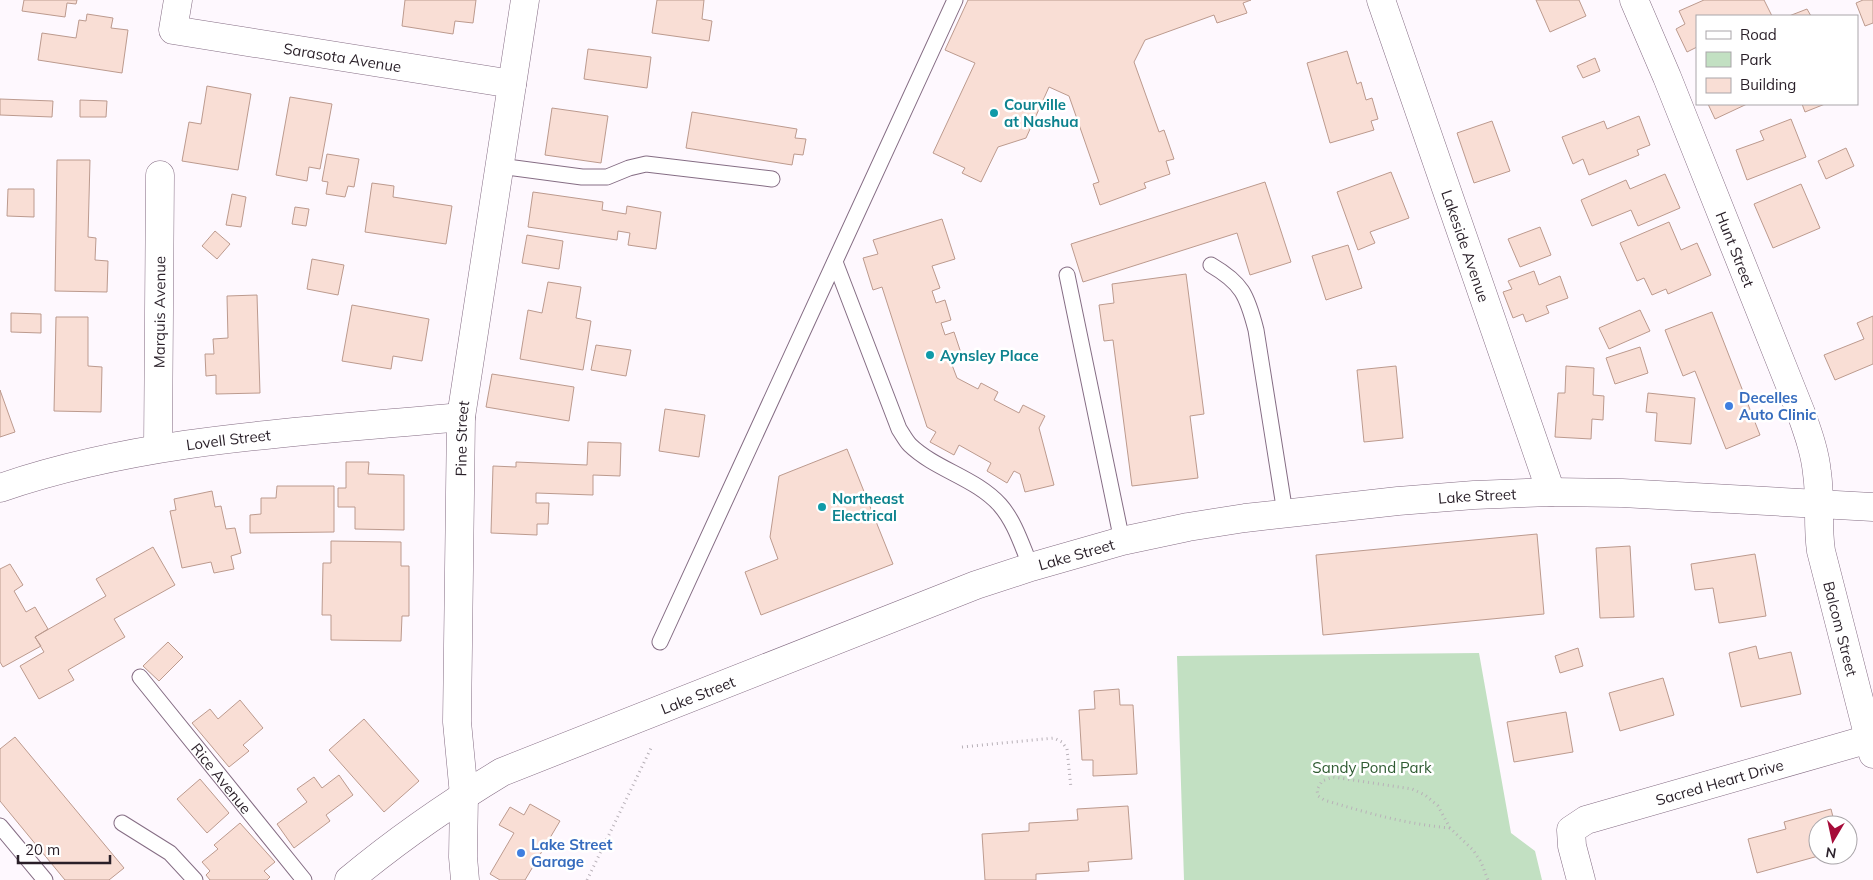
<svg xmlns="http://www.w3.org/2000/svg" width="1873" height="880" font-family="Mulish,sans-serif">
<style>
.green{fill:#c2e0c2}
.building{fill:#f9ded5;stroke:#bc9a8e}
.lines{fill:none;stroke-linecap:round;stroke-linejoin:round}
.service-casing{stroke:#856d84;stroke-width:17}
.minor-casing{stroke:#856d84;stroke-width:29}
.tertiary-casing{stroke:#856d84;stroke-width:29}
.path{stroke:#b8b1b8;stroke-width:3;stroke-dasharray:1 4;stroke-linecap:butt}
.service{stroke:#fff;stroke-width:15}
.minor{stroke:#fff;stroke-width:28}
.tertiary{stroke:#fff;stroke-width:28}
.culture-dot{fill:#0f9aa8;stroke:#fff;stroke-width:2}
.shop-dot{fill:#3f7fe0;stroke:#fff;stroke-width:2}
.labels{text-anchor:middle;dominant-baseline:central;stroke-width:5;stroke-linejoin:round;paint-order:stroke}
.street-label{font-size:15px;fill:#291f28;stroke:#fff}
.culture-label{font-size:15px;font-weight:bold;fill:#0d838f;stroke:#fff;text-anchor:start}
.shop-label{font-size:15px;font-weight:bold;fill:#366cbe;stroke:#fff;text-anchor:start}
.park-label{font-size:15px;fill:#2f5b32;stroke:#fff}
</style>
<rect width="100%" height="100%" fill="#fef8fe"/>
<!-- green -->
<path class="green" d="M1479 653 1511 833 1535 851 1542 880H1184L1177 656Z"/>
<!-- building -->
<path class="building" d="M24 0H77L76 4 67 3 65 17 22 11Z
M405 0H476L473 23 455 21 453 34 402 26Z
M657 0H704L702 19 712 21 709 41 652 33Z
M968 0H1251L1243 3 1247 13 1217 23 1214 15 1145 40 1134 62 1159 132 1164 130 1174 159 1166 161 1170 174 1144 183 1146 188 1100 205 1093 184 1099 182 1069 96 1049 87 1026 138 998 147 981 182 962 173 965 168 933 153 975 63 945 50Z
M1536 0H1579L1586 16 1550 32Z
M1704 0H1764L1772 16H1697V47L1687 52 1676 29 1685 24 1679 11Z
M1863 0H1873V23L1865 26 1856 3Z
M1807 9 1811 16H1789Z
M87 14 113 18 111 28 128 30 122 73 38 60 42 33 76 38 79 20 86 21Z
M588 49 651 57 647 88 584 79Z
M1347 51 1357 84 1361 82 1366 100 1372 98 1378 119 1371 121 1374 130 1330 143 1307 63Z
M1595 58 1600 71 1583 78 1577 66Z
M207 86 251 94 238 170 182 161 189 122 201 124Z
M290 97 332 104 320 169 309 167 307 181 276 175Z
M0 99 53 101 52 117 0 115Z
M80 100 107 101 106 117H80Z
M1708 104H1747L1715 119Z
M1802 104H1825L1805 112Z
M552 108 608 116 601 163 545 155Z
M692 112 797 129 795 138 806 139 803 155 794 154 792 165 686 148Z
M1639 116 1650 145 1637 150 1639 155 1589 175 1583 159 1573 164 1562 137 1604 121 1607 129Z
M1791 119 1806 157 1747 180 1736 150 1764 140 1760 131Z
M1492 121 1510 171 1474 183 1457 133Z
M1846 148 1854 166 1826 179 1818 161Z
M327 154 359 159 354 187 348 186 345 197 326 194 328 182 322 181Z
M57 160H90L88 237 96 238 95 260 108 261 107 292 55 291Z
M1391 172 1409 218 1370 232 1375 243 1358 250 1337 192Z
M1665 174 1680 208 1638 226 1631 210 1592 226 1581 200 1626 180 1630 189Z
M1265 182 1291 262 1250 275 1237 233 1083 282 1071 244Z
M372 183 394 186 393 197 452 206 446 244 365 232Z
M1801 184 1820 228 1773 248 1754 204Z
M8 189H34V217L7 216Z
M533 192 603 202 602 210 626 214 627 206 661 212 656 249 628 245 630 233 618 231 617 240 528 227Z
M232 194 246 197 241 227 226 225Z
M295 207 309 209 306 226 292 224Z
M942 219 955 259 932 266 940 288 932 291 936 303 945 300 951 320 941 323 945 335 954 332 961 353 949 357 957 378 978 389 981 383 998 392 994 400 1019 413 1023 405 1045 416 1039 428 1054 485 1025 492 1020 474 1014 471 1007 483 987 471 991 463 959 445 954 455 930 442 936 432 927 427 882 287 873 290 863 258 878 254 873 240Z
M1669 222 1681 250 1697 243 1711 275 1668 294 1666 289 1652 295 1644 278 1637 281 1620 243Z
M1540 227 1551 255 1520 267 1508 239Z
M215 231 230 244 217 259 202 246Z
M527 235 563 241 559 269 522 263Z
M1348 245 1362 288 1326 300 1312 256Z
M312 259 344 265 338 295 307 289Z
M1534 271 1539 285 1560 276 1568 298 1546 306 1549 313 1526 322 1523 314 1513 318 1503 292 1512 289 1508 281Z
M1186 274 1204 414 1190 416 1198 478 1132 486 1113 340 1104 341 1099 305 1114 303 1112 284Z
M548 282 581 287 576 318 591 321 583 370 520 359 528 310 542 313Z
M257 295 260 393 216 394V375L206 376 205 354H214L213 339 228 338 227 296Z
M352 305 429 319 422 361 393 356 391 369 342 361Z
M1640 310 1650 331 1609 349 1599 328Z
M1712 312 1760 435 1726 449 1695 371 1683 376 1665 330Z
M11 313 41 314V333L11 332Z
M1873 316V364L1835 380 1824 355 1864 339 1857 323Z
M56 317H88V366L102 367 101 412 54 411Z
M596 345 631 350 626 376 591 370Z
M1640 347 1648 373 1615 384 1606 358Z
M1396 366 1403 438 1364 442 1357 370Z
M1566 366 1594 368 1593 395 1604 396 1603 420 1592 419 1591 439 1555 437 1558 393H1565Z
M492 374 574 387 569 421 486 407Z
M0 390 15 432 0 437Z
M1648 393 1695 398 1691 444 1655 441 1657 413 1646 412Z
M665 409 705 415 699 457 659 451Z
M588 442 621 443 620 476 593 475V495L536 493V503H549L548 524H537V535L491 533 493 466 516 467V462L587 465Z
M847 449 893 564 761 615 745 572 778 559 770 537 779 476Z
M346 462H369L368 474 404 475V530L355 529V507H338V488H346Z
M277 486H334V532L250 533V515L261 514V498H276Z
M212 491 215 507 221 506 226 529 235 528 241 553 231 556 234 569 214 573 211 562 182 568 170 511 176 510 174 499Z
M1537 534 1544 614 1323 635 1316 555Z
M331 541 401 542V566H409V616H402L401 641 331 640V615H322L323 563H331Z
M1630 546 1634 617 1600 618 1596 548Z
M153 547 175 585 114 619 125 637 68 670 74 680 39 699 20 666 44 652 35 637 106 596 96 579Z
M1755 554 1766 616 1719 623 1713 588 1695 590 1691 564Z
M10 564 23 585 14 591 26 612 35 607 48 629 35 637 41 646 3 667 0 662V569Z
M168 642 183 657 159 681 143 666Z
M1756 646 1759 659 1791 652 1801 694 1741 707 1729 653Z
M1578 648 1583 666 1560 673 1555 656Z
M1663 678 1674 715 1620 731 1609 693Z
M1119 689 1120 705H1133L1137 774 1093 776V760H1082L1079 710 1095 709 1094 691Z
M240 700 263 728 243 745 249 751 229 767 192 723 210 709 218 719Z
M1566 712 1573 752 1514 762 1507 722Z
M364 719 419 781 384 812 329 750Z
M15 737 124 868 109 880H65L0 801V749Z
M339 775 353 795 326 815 330 821 294 848 277 824 307 802 297 789 314 777 322 788Z
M200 779 229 813 207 833 177 799Z
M530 804 560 821 525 880H500L490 874 514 833 499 825 510 807 524 815Z
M1128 806 1132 859 1088 862 1089 871 1036 874V880H985L982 834 1029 831V823L1078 820 1077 809Z
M1831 809 1835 825H1818V855H1822L1757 873 1748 839 1786 829 1784 822Z
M240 823 275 862 264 871 270 877 267 880H210L206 875 210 871 202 862 218 849 214 845Z"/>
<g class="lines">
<defs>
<g id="service">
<path d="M500 166 582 177H607L629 168 646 164 772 179"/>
<path d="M835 262 899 429C903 435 906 441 910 445 936 470 976 478 1000 505 1015 522 1022 546 1031 567"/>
<path d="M1211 265C1242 283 1247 295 1256 330L1285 513"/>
<path d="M1067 275 1122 541"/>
<path d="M660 642 955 0"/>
<path id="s1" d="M140 677 304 880"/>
<path d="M122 823 170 853 195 880"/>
<path d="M0 826 45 880"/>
</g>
<g id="minor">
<path id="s2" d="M178 0 173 30 512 84"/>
<path id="s3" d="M1381 0 1551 492"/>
<path id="s4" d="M1634 0 1667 77 1801 413C1808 433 1815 452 1817 473 1821 499 1817 525 1821 551L1873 754"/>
<path id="s5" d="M158 448 160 175"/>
<path id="s6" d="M0 488C148 437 307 432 461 417"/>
<path id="s7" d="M465 880 463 857 464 795 457 722 461 417 525 0"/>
<path id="s8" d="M1581 880 1572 846 1571 830 1586 820 1869 739"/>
</g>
<g id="tertiary">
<path id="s9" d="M349 880C397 840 449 804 502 772L976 585 1031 567 1122 541 1188 527 1245 518 1398 501 1474 495 1551 492 1622 493 1873 507"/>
</g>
</defs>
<!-- service casing -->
<use href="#service" class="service-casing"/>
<!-- minor casing -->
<use href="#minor" class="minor-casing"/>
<!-- tertiary casing -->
<use href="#tertiary" class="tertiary-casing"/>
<!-- path -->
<path class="path" d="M962 747 1054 738 1062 742 1067 749 1071 788
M1450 828C1406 824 1367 813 1324 800L1318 796 1317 790 1322 781 1333 777 1412 789 1425 795 1438 806 1450 828 1473 850 1481 862 1488 880
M587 880 652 746"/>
<!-- service -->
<use href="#service" class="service"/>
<!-- minor -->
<use href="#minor" class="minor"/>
<!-- tertiary -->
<use href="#tertiary" class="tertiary"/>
</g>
<!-- markers -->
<g class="culture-dot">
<circle cx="994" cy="113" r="5"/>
<circle cx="930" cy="355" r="5"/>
<circle cx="822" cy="507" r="5"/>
</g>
<g class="shop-dot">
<circle cx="1729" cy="406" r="5"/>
<circle cx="521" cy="853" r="5"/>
</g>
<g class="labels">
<!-- street labels -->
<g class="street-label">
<text stroke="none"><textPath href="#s2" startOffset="202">Sarasota Avenue</textPath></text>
<text stroke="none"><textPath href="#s3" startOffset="260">Lakeside Avenue</textPath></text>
<text stroke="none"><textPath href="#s4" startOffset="269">Hunt Street</textPath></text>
<text stroke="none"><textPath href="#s5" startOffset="136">Marquis Avenue</textPath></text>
<text stroke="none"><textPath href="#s7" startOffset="442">Pine Street</textPath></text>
<text stroke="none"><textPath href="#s6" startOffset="234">Lovell Street</textPath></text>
<text stroke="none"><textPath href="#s9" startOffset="1208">Lake Street</textPath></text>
<text stroke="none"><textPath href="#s9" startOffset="802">Lake Street</textPath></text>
<text stroke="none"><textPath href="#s4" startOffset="666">Balcom Street</textPath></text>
<text stroke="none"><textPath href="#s9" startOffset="398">Lake Street</textPath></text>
<text stroke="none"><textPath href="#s1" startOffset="130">Rice Avenue</textPath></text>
<text stroke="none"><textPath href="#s8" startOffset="208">Sacred Heart Drive</textPath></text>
</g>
<!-- culture labels -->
<g class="culture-label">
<text x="1004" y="104">Courville<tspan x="1004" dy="17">at Nashua</tspan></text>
<text x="940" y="355">Aynsley Place</text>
<text x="832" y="498">Northeast<tspan x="832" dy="17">Electrical</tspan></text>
</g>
<!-- shop labels -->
<g class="shop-label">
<text x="1739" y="397">Decelles<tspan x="1739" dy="17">Auto Clinic</tspan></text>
<text x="531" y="844">Lake Street<tspan x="531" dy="17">Garage</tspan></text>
</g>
<!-- park labels -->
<g class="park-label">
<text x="1372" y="767">Sandy Pond Park</text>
</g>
</g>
<!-- legend -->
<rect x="1696" y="15" width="162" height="90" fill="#ffffff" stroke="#a9a5a9"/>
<rect x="1706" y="31" width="25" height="8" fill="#ffffff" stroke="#a9a5a9"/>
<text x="1740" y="40" font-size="15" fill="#291f28">Road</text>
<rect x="1706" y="52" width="25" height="15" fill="#c2e0c2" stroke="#a9a5a9"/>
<text x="1740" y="65" font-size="15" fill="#291f28">Park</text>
<rect x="1706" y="78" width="25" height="15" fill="#f9ded5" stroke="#a9a5a9"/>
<text x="1740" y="90" font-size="15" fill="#291f28">Building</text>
<!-- north arrow -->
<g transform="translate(1833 840) rotate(189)"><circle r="24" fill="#ffffff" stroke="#a9a5a9"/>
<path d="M0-4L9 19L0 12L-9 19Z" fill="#a60c39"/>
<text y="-8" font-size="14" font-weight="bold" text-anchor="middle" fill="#291f28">N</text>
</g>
<!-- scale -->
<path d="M18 855v8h92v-8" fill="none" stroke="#291f28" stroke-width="2.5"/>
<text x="25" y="855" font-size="15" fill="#291f28" stroke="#ffffff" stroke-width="4" paint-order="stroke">20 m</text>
</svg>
